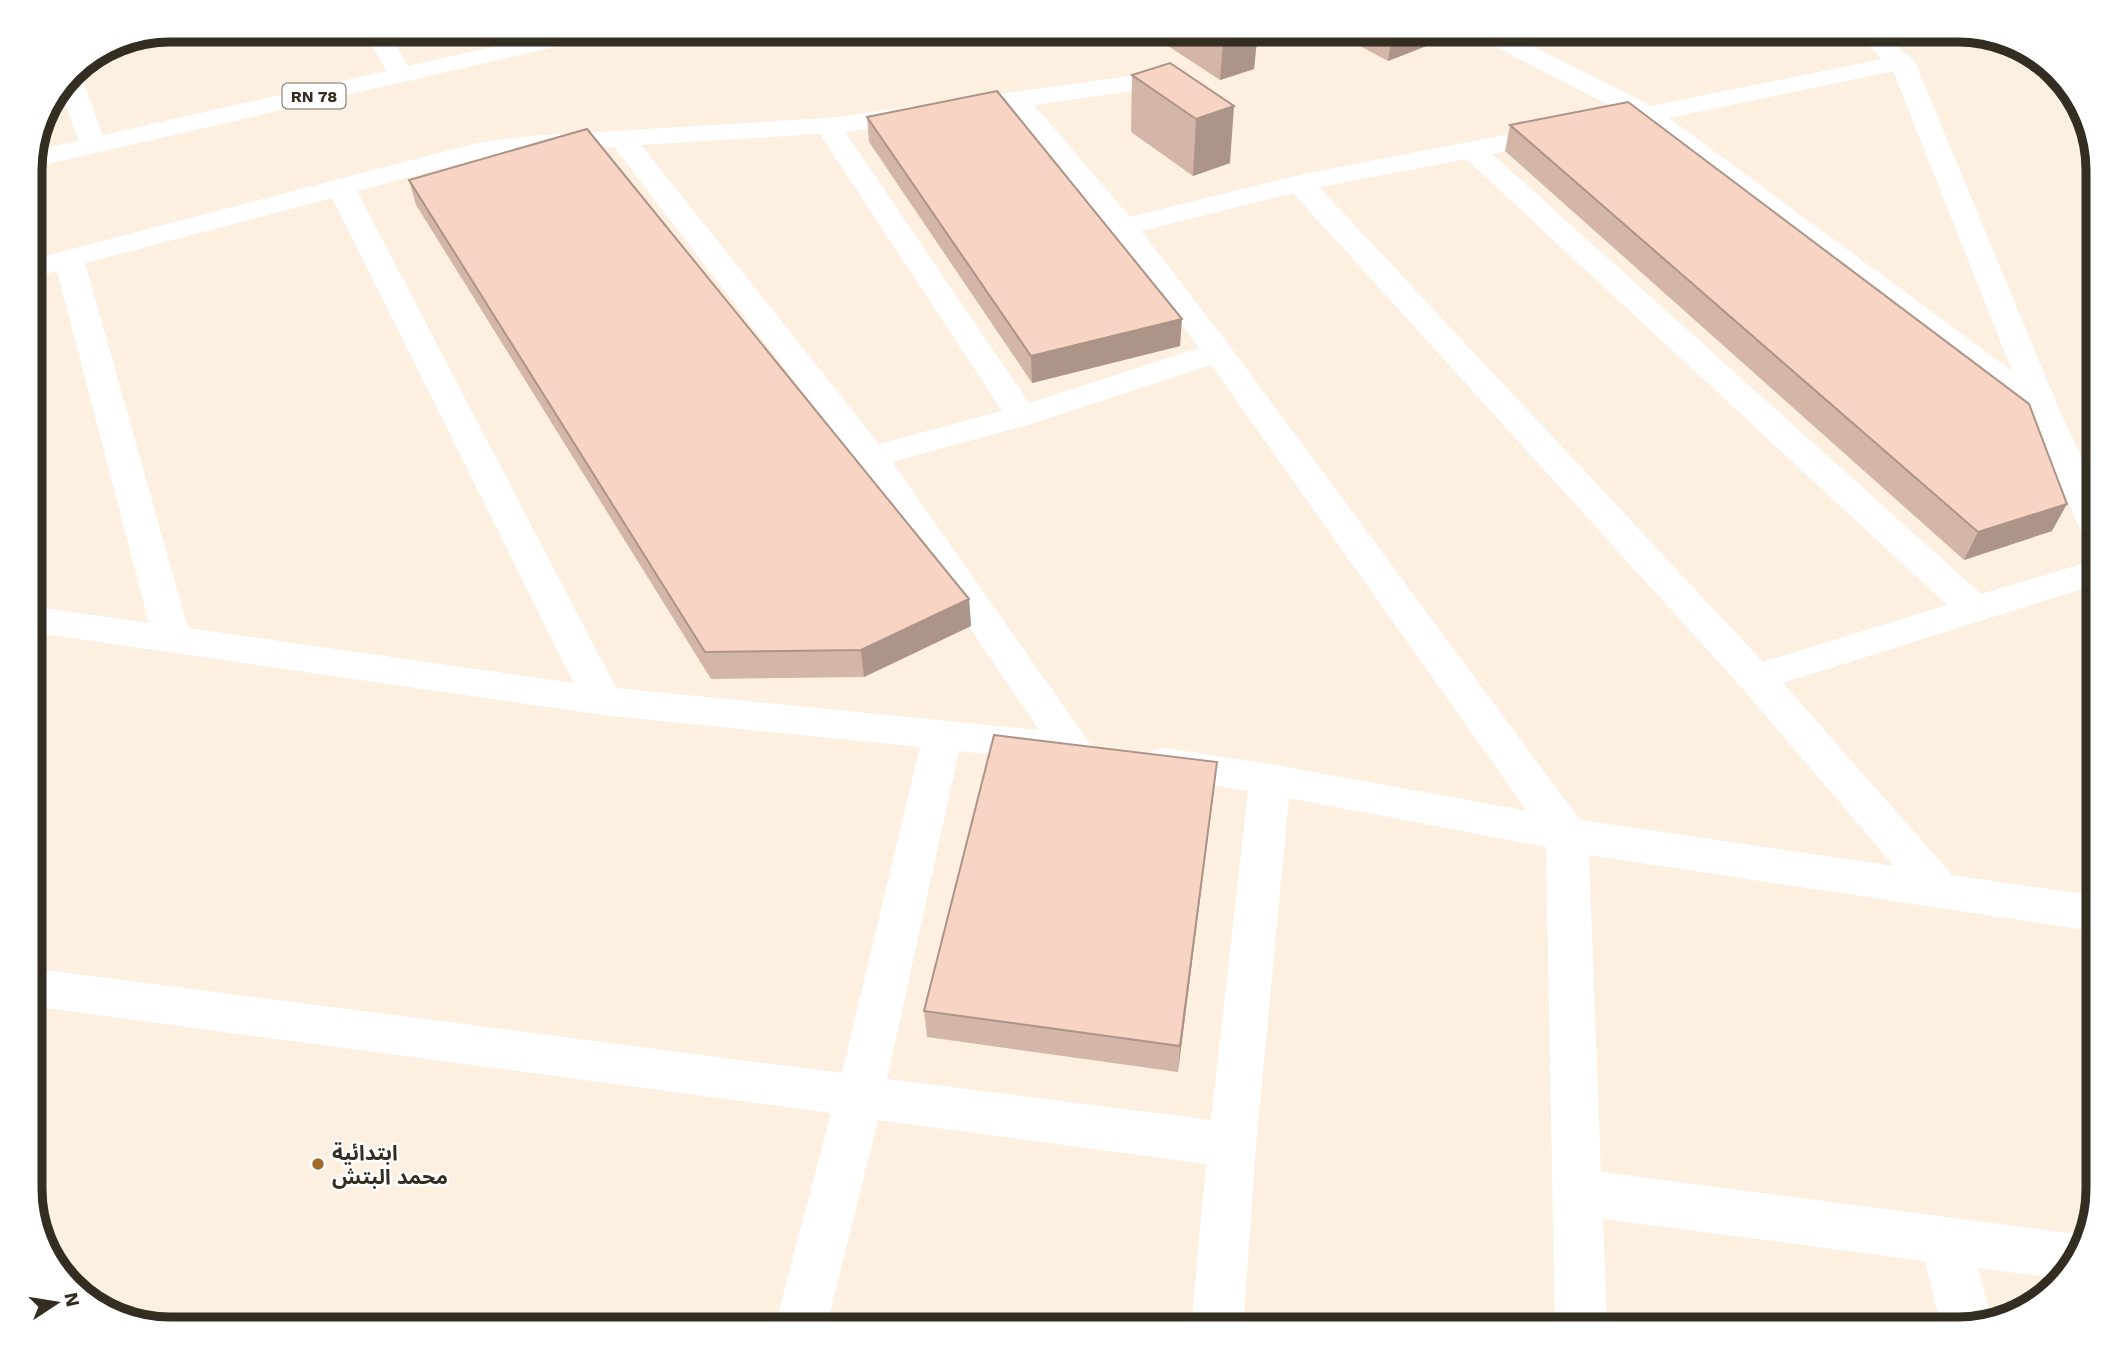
<svg xmlns="http://www.w3.org/2000/svg" width="2128" height="1359" font-family="'Work Sans','Noto Sans Arabic',sans-serif">
<style>
.lines{fill:none;stroke-linecap:round;stroke-linejoin:round}
.minor{fill:#fff;fill-rule:evenodd}
.major{fill:#fff;fill-rule:evenodd}
.wall{fill:#d4b6a8}
.shaded-wall{fill:#ad9488}
.building{fill:#f7d4c3;stroke:#ad9488;stroke-width:2}
.poi-dot{fill:#a46929;stroke:#fff;stroke-width:2.5}
.labels{text-anchor:middle;dominant-baseline:central;stroke-width:5;stroke-linejoin:round;paint-order:stroke}
.shield{fill:#fff;stroke:#716c64;stroke-width:2}
.shield-label{font-size:16px;font-weight:bold;fill:#342d22}
.near-poi-label{font-size:21px;font-weight:bold;fill:#342d22;stroke:#fff;text-anchor:start}
.rim{fill:none;stroke:#342d22;stroke-width:9}
</style>
<rect width="100%" height="100%" fill="#fdf0e1"/>
<g class="lines">
<!-- minor -->
<path class="minor" d="M362 30H386L415 76 411 81H393Z
M1470 30H1500L1651 106 1882 59 1851 30H1878L1915 62 2059 409 2098 492V541L2086 537 2080 529 2030 415 1643 124 1492 154 1981 594 2098 559V584L1783 683 1952 875 2098 896V932L1589 855 1601 1172 2084 1235 2075 1267 2062 1279 1978 1268 1992 1321 1959 1329H1942L1925 1261 1603 1219 1607 1329H1555L1546 847 1289 798 1256 1145 1243 1329H1191L1206 1164 878 1120 826 1329H774L831 1113 30 1006V968L842 1073 920 747 603 715 30 632V606L149 623 57 271 30 278V260L477 143 531 136 828 118 1166 71 1191 83 1195 88 1191 93 1182 96 1162 87 1034 105 1130 217 1299 175 1622 112 1473 35ZM1893 71 2012 371 1669 118ZM1009 109 1113 233 1199 348 1029 403 845 132ZM820 134 1002 411 879 444 641 145ZM614 147 859 465 1039 730 616 688 357 191 478 159ZM1466 159 1947 605 1763 662 1319 187ZM1293 193 1742 688 1894 866 1580 820 1229 345 1141 231ZM332 198 574 683 188 628 85 263ZM1211 365 1527 811 1270 764 1164 748 1150 752 1144 763 1150 774 1248 791 1211 1120 887 1079 959 751 1045 760 1057 756 1073 763 1087 759 1093 748 892 462 1034 423Z
M73 69 81 75 106 145 103 151H83L80 145 59 87Z"/>
<!-- major -->
<path class="major" d="M567 30H610L607 35 598 37 30 168 33 151Z"/>
</g>
<!-- wall -->
<path class="wall" d="M1162 30H1258L1254 69 1220 80 1162 42Z
M1330 30H1432L1429 45 1388 61Z
M1170 63 1230 163 1193 176 1131 132 1132 75Z
M867 117 1180 346 1032 383 869 142Z
M1510 125 2052 531 1964 560 1505 151Z
M409 180 969 599 971 626 864 677 711 679 416 205Z
M1217 762 1178 1072 927 1037 924 1011Z"/>
<!-- shaded-wall -->
<path class="shaded-wall" d="M1224 30H1258L1254 69 1220 80Z
M1393 30H1432L1429 45 1388 61Z
M1234 106 1230 163 1193 176 1196 119Z
M1182 319 1180 346 1032 383 1031 356Z
M2067 504 2052 531 1964 560 1978 532Z
M969 599 971 626 864 677 861 650Z
M1217 762 1214 789 1178 1072 1180 1046Z"/>
<!-- building -->
<path class="building" d="M1170 63 1234 106 1196 119 1132 75Z
M997 91 1182 319 1031 356 867 117Z
M1628 102 2029 404 2067 504 1978 532 1510 125Z
M587 129 969 599 861 650 705 652 409 180Z
M994 735 1217 762 1180 1046 924 1011Z"/>
<!-- markers -->
<circle class="poi-dot" cx="318" cy="1164" r="7"/>
<g class="labels">
<!-- shield labels -->
<rect class="shield" x="282.5" y="83.5" width="63" height="25" rx="5"/>
<g class="shield-label">
<text x="314" y="96">RN 78</text>
</g>
<!-- near-poi labels -->
<g class="near-poi-label">
<text x="332" y="1152">ابتدائية<tspan x="332" dy="24">محمد البتش</tspan></text>
</g>
</g>
<!-- crop -->
<path d="M0 0H2128V1359H0ZM170 42H1958A128 128 0 0 1 2086 170V1189A128 128 0 0 1 1958 1317H170A128 128 0 0 1 42 1189V170A128 128 0 0 1 170 42Z" fill="#fff" fill-rule="evenodd"/>
<path class="rim" d="M170 42H1958A128 128 0 0 1 2086 170V1189A128 128 0 0 1 1958 1317H170A128 128 0 0 1 42 1189V170A128 128 0 0 1 170 42Z"/>
<!-- north arrow -->
<g transform="translate(56 1303) rotate(78)" stroke="#ffffff" stroke-width="5" paint-order="stroke">
<path d="M0-5L12 26L0 18L-12 26Z" fill="#342d22"/>
<text y="-10" font-size="19" font-weight="bold" text-anchor="middle" fill="#342d22">N</text>
</g>
</svg>
